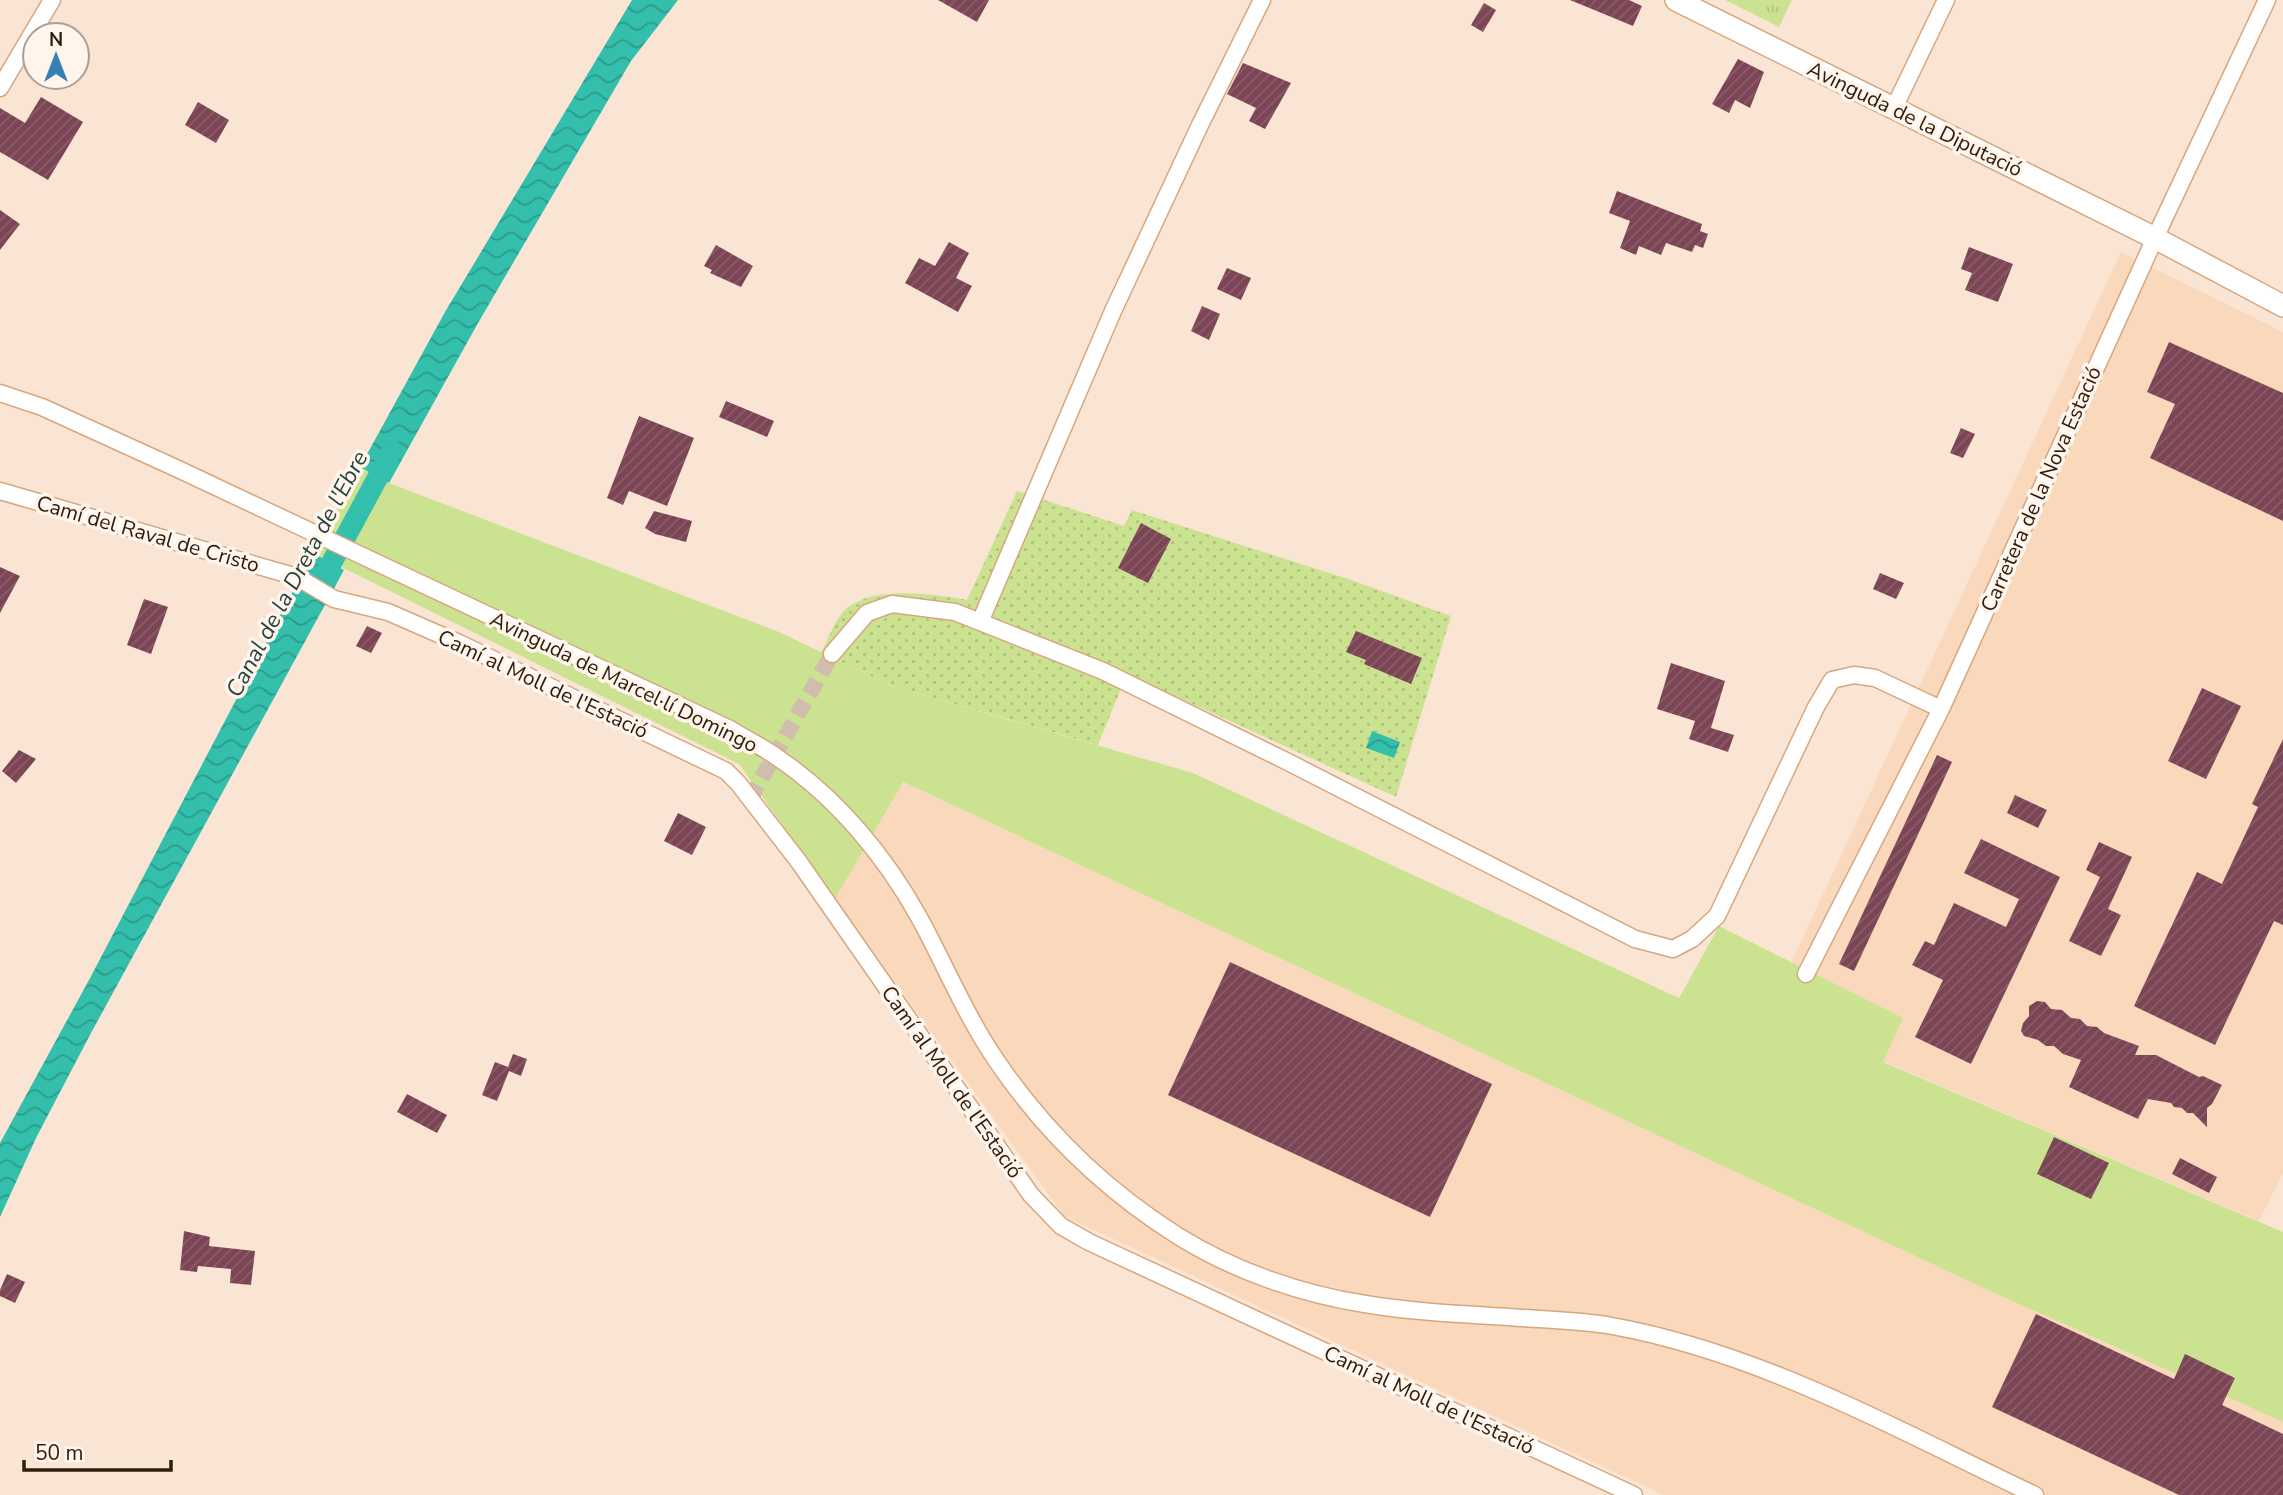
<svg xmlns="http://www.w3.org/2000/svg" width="2283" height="1495" font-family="'Nunito Sans',sans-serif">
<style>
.built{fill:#fad8bc}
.grass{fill:#cbe391}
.park{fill:url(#park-tufts)}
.garden{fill:url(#garden-dots)}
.water{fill:url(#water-waves)}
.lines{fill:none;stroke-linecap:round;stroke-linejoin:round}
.canal{stroke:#33bfac;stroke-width:21}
.building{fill:url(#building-hatch)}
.minor-tunnel{stroke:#d1bdad;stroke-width:16;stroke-dasharray:16 8;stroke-linecap:butt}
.minor-casing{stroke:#d6a77e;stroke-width:19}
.tertiary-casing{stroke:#d6a77e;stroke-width:24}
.minor{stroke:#fff;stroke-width:16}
.tertiary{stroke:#fff;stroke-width:21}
.labels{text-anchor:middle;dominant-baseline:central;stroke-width:7;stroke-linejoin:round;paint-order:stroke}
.street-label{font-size:21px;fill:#2e1d0c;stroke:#fff5ec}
.water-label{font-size:23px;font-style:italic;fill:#27433e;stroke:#fff5ec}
</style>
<defs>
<pattern id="park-tufts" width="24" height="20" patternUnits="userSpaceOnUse" patternTransform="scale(1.75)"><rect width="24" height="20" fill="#cbe391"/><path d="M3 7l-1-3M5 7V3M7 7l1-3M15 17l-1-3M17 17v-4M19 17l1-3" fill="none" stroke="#afc27c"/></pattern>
<pattern id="garden-dots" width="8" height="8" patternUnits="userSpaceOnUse" patternTransform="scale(1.75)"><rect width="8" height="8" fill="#cbe391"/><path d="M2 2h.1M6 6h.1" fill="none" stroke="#afc27c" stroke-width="1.8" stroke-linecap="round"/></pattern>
<pattern id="water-waves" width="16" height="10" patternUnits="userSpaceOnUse" patternTransform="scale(1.75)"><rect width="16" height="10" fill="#33bfac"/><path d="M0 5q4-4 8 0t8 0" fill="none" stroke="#2c9b8a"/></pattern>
<pattern id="building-hatch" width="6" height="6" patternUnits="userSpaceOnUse" patternTransform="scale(1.75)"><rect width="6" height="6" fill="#7c4555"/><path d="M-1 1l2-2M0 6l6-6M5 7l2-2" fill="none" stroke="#8a5d68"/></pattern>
</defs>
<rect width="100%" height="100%" fill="#fae5d5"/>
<!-- built -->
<path class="built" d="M2121 252 2283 332V1173L2259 1221 1883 1061 1792 961Z
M902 782 1992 1292 2283 1422V1495H1664L1064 1216 835 899Z"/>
<!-- grass -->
<path class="grass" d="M360 467 389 483 779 632 892 686 1193 773 1679 998 1719 926 1903 1018 1883 1062 2283 1232V1422L1992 1292 903 782 835 899 739 764 313 553Z"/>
<!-- park -->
<path class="park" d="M1725 0H1792L1779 27Z"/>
<!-- garden -->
<path class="garden" d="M1017 491 1124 526 1132 510 1348 579 1451 616 1396 797 1127 674 1098 745 892 686 821 652C828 640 833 624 842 613 867 584 933 594 967 600Z"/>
<!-- water -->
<path class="water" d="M632 0H678L631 61 478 323 389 483 360 467 445 312Z
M313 553 344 570 91 1033 37 1136 0 1217V1143L89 980Z
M1372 731 1400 742 1394 758 1366 748Z"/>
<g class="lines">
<!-- canal -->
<path class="canal" d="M319 586 392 451"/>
</g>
<!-- building -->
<path class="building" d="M938 0H989L977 22Z
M1570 0H1629L1642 6 1633 26Z
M1484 3 1496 10 1483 32 1471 25Z
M1738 59 1764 72 1750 108 1735 100 1729 113 1712 104Z
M1243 63 1291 83 1265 129 1249 121 1256 108 1227 94Z
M41 97 83 122 48 180 0 152V108L25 123Z
M198 102 229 120 216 143 185 125Z
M1617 191 1702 224 1700 231 1708 234 1703 248 1695 245 1692 252 1666 243 1661 255 1639 246 1636 255 1620 248 1630 221 1609 213Z
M0 210 20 224 0 250Z
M949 242 969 253 956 278 972 286 958 312 905 283 919 258 935 266Z
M716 245 753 266 741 287 710 273 712 270 704 266Z
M1969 247 2013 264 1998 302 1965 290 1972 273 1961 269Z
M1227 268 1251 278 1241 300 1217 289Z
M1202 306 1220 314 1209 340 1191 331Z
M2169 342 2283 393V521L2150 458 2175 404 2147 392Z
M726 401 774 421 767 437 719 417Z
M639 416 694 438 667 506 629 491 623 505 607 498Z
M1961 428 1975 434 1963 458 1950 453Z
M654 511 692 521 686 542 655 534 645 528Z
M1141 523 1171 539 1148 583 1118 568Z
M0 567 20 576 0 613Z
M1880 573 1904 583 1896 599 1873 589Z
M144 599 168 607 151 654 127 645Z
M367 626 382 633 371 653 356 646Z
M1356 631 1422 658 1411 684 1364 664 1366 660 1346 652Z
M1671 663 1725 681 1711 728 1734 735 1728 752 1689 739 1695 721 1657 709Z
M2202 688 2241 706 2206 779 2168 761Z
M2283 739V925L2274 921 2215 1045 2134 1006 2197 872 2222 884 2258 807 2252 804Z
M19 750 36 759 16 783 2 771Z
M1937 755 1952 762 1854 971 1839 964Z
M2015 795 2047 810 2038 828 2007 813Z
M678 813 706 827 692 855 664 841Z
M1981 839 2060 877 1971 1064 1915 1037 1943 980 1912 965 1925 941 1934 945 1954 903 2006 927 2019 899 1964 873Z
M2099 842 2132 857 2108 909 2121 915 2101 956 2069 941 2100 877 2086 870Z
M1230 962 1492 1084 1430 1217 1168 1095Z
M2037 1001 2045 1002 2051 1009 2062 1010 2071 1018 2080 1019 2087 1026 2097 1027 2104 1033 2139 1046 2135 1055H2156L2199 1077 2203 1076 2222 1085 2212 1104 2207 1108V1127L2193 1113H2187L2182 1108 2174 1107 2171 1103 2148 1099 2138 1119 2069 1087 2081 1060 2063 1054 2054 1046H2046L2038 1040 2024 1036 2021 1031 2023 1023 2029 1016V1006Z
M513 1054 527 1059 521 1076 509 1071 497 1101 482 1095 495 1062 508 1067Z
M407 1094 447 1115 437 1133 397 1112Z
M2054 1137 2109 1163 2091 1199 2037 1174Z
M2180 1158 2217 1177 2209 1193 2172 1174Z
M184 1231 210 1237 209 1246 255 1251 251 1285 230 1283 231 1269 198 1266 197 1272 180 1270Z
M7 1274 25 1282 15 1303 0 1296V1290Z
M2036 1314 2174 1379 2185 1354 2235 1378 2222 1405 2283 1434V1495H2179L1992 1407Z"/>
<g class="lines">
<!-- minor-tunnel -->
<path class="minor-tunnel" d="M750 799 832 654"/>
<defs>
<path id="minor" d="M0 88 52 0
M1894 108 1946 0
M0 393 42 407 178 469 730 729C746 739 763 747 778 758 837 798 886 857 920 919 945 965 966 1016 996 1060 1044 1131 1105 1190 1178 1236 1234 1271 1301 1294 1365 1304 1412 1312 1461 1314 1509 1317 1543 1320 1579 1320 1612 1326 1762 1353 1899 1431 2035 1495
M0 491 297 577 334 599 388 612 459 643 726 771 738 783 799 862 1031 1195 1061 1226 1089 1242 1634 1495
M980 622 1113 311 1200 125 1262 0
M832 654 867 613 892 604 955 612 1103 671 1286 761 1635 939 1673 949 1692 939 1717 916 1816 707 1832 680 1854 675 1875 678 1941 709
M1806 974 1941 709 2155 238 2267 0"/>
<path id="tertiary" d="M1676 0 2155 238 2283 306"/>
</defs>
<!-- minor casing -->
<use href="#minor" class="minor-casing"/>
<!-- tertiary casing -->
<use href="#tertiary" class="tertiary-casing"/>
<!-- minor -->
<use href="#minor" class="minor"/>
<!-- tertiary -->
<use href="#tertiary" class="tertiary"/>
</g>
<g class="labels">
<!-- street labels -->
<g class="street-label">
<text transform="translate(1915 119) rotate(26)">Avinguda de la Diputació</text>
<text transform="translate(2041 489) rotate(-66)">Carretera de la Nova Estació</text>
<text transform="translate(148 534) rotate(16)">Camí del Raval de Cristo</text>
<text transform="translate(624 682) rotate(26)">Avinguda de Marcel·lí Domingo</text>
<text transform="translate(543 684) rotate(25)">Camí al Moll de l'Estació</text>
<text transform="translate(952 1082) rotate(55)">Camí al Moll de l'Estació</text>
<text transform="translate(1429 1400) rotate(25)">Camí al Moll de l'Estació</text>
</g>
<!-- water labels -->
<g class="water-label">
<text transform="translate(297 574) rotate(-62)">Canal de la Dreta de l'Ebre</text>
</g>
</g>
<!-- north arrow -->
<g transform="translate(56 56)"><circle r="33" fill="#fff5ec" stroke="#ab9f92" stroke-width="2"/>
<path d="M0-5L12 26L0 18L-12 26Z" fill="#3581b4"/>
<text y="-10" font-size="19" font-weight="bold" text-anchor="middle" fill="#2e1d0c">N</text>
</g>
<!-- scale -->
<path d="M24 1460v10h147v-10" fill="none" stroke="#2e1d0c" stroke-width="3.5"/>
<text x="35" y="1460" font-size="21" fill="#2e1d0c" stroke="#fff5ec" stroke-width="5" paint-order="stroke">50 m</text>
</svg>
